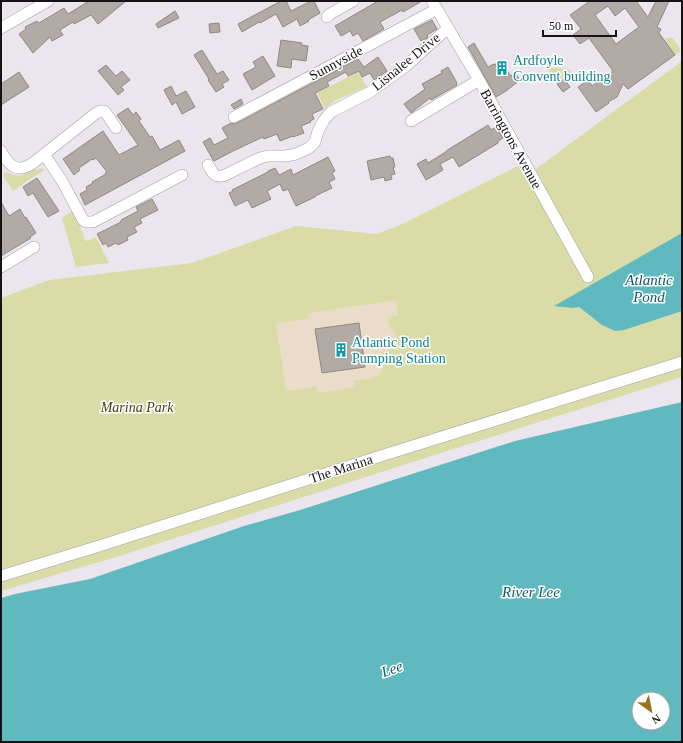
<svg xmlns="http://www.w3.org/2000/svg" width="683" height="743" font-family="Georgia,serif">
<style>
.industrial{fill:#ebdbc9}
.green{fill:#d9dca7;fill-rule:evenodd}
.water{fill:#61b9c0;fill-rule:evenodd}
.building{fill:#b2aaa5;stroke:#8f8883;fill-rule:evenodd}
.lines{fill:none;stroke-linecap:round;stroke-linejoin:round}
.minor-casing{stroke:#a39ea5;stroke-width:12}
.minor{stroke:#fff;stroke-width:11}
.labels{text-anchor:middle;dominant-baseline:central;stroke-width:3;stroke-linejoin:round;paint-order:stroke}
.culture-label{font-size:14px;fill:#0d838f;stroke:#fff;text-anchor:start}
.street-label{font-size:14px;fill:#151316;stroke:#fff}
.park-label{font-size:14px;font-style:italic;fill:#40410f;stroke:#fff}
.water-label{font-size:15px;font-style:italic;fill:#0e5b61;stroke:#fff}
</style>
<rect width="100%" height="100%" fill="#ebe6ed"/>
<!-- industrial -->
<path class="industrial" d="M396 299 408 379 281 399 268 319Z"/>
<!-- green -->
<path class="green" d="M666 38H673L680 49V52L675 55 665 39Z
M682 61V377L466 445 116 557 1 591V298L49 280 192 263 296 226 377 234 407 222 518 166 525 177ZM396 300 398 315 388 317V324L395 333 398 341 393 349 381 352C381 357 383 363 383 368 380 380 363 379 354 381L355 387 319 393 317 386 289 391 286 388 282 364 283 362 281 356 276 324 309 318 308 313Z
M549 67 568 69 572 72 558 82 555 80 547 70 548 68Z
M358 72 367 87 336 100 325 109 317 93Z
M42 168 44 170 13 191 4 177 3 174 6 172C18 178 23 176 34 169L36 170Z
M72 211 77 218 85 240 88 241 96 237 109 263 76 267 62 218Z"/>
<!-- water -->
<path class="water" d="M682 233V311L624 330 615 331 602 325 579 307 572 308 554 306Z
M682 402V742H1V598L15 594 90 579 244 526 300 510 515 441ZM639 699H663V723H639Z"/>
<!-- building -->
<path class="building" d="M89 1H126L98 24 91 15 74 24 73 22 60 30 63 35 52 41 50 37 33 53 19 34 26 29 25 27 37 21 39 23 64 8 68 14Z
M281 1H286L291 11 311 1H314L320 13 308 20 309 21 300 26 297 19 283 27 276 14 260 23 259 22 242 32 238 24Z
M378 1H422L403 12 402 10 380 22 384 29 363 41 358 33 353 36 350 31 341 36 335 26Z
M590 1H636L648 17 656 1H669L657 27 661 29 659 33 675 55 628 89 623 84 617 97 608 102 609 103 596 112 578 87 588 80 592 86 613 71 589 38 580 44 573 35 581 29 570 15ZM608 6 615 16 625 8 639 27 616 44 595 15Z
M175 11 179 18 158 28 156 24Z
M432 20 437 29 427 35 428 37 427 38 421 41 414 29Z
M219 23 220 32 210 33 209 24Z
M281 40 302 43 301 45 308 46 306 61 292 59 291 68 277 66Z
M474 43 488 67 494 64V65L500 61 511 76 515 73 520 80 506 91 496 97 468 47Z
M202 50 217 74 223 71 229 80 222 84 224 87 216 92 208 80 209 79 194 55Z
M263 56 275 76 252 90 243 74 256 67 253 62Z
M378 57 387 71 374 80 370 73 362 77 359 71 348 76 346 72 327 82 329 86 315 93 323 109 312 114 314 119 310 121 311 122 301 126 304 133 293 137V136L280 141 277 134 264 139 263 137 233 151 214 161 213 160 203 142 210 138 214 145 228 138 222 128 231 123 234 124 237 123 358 59 364 67Z
M106 65 116 76 122 71 130 80 121 87 124 90 118 95 98 71Z
M448 67 457 83 456 84 457 85 431 100 430 98 411 113 404 104 425 89 422 84 442 73 441 71Z
M19 72 29 87 1 105V84Z
M564 79 570 87 563 92 557 84Z
M171 86 176 96 186 91 195 107 182 114 176 102 172 105 164 90Z
M241 99 243 104 234 109 231 105Z
M128 108 133 115 136 112 141 119 139 121 150 137 152 136 160 150 179 140 185 151 85 205 80 194 87 190 86 187 93 183 92 182 106 174 105 173 107 172 96 158 93 160 92 159 79 168 80 170 74 175 63 159 103 131 119 155 138 145 117 115Z
M488 125 491 130 496 127 503 138 498 141V143L459 167 453 157 440 164 443 170 426 180 417 164 426 159 428 163 444 153 449 149Z
M390 156 391 158H393L395 167H393L395 174 391 175 392 179 385 181 384 177 371 180 367 161Z
M328 157 335 171 332 173 335 179 329 182 332 188 315 196V197L296 206 288 189 283 191 280 184 267 191 271 199 252 208 248 200 235 206 229 193 233 191 232 190 268 172V171L275 168 279 175 291 169 293 175Z
M37 178 59 211 48 217 33 193 28 196 23 187Z
M152 199 158 210 140 219 142 223 134 227 137 232 127 237 128 240 118 245 116 243 108 247 106 243 103 245 97 234 121 222V220L138 211 136 207Z
M1 202 9 216 20 209 25 218 26 217 36 233 30 237 31 238 1 256Z
M359 323 365 367 322 373 315 329Z"/>
<g class="lines">
<defs>
<path id="minor" d="M432 1 479 80 588 277
M327 17 330 14 353 1
M1 28 48 1
M234 117 437 9
M411 121 479 80
M1 151C9 166 17 174 33 163L95 114 100 111H104L106 113 116 128
M44 154 62 181 83 220 86 222H93L182 175
M208 165C212 171 214 178 223 176L260 158 268 156H286L296 154 309 148 315 142 318 131 324 120 331 112 370 92 406 66 448 28
M1 267 34 247
M1 576 96 547 387 454 682 362"/>
</defs>
<!-- minor casing -->
<use href="#minor" class="minor-casing"/>
<!-- minor -->
<use href="#minor" class="minor"/>
</g>
<!-- icons -->
<defs>
<symbol id="building-bare" viewBox="-9 -9 18 18"><path d="M-4-6H4V6H1V3H-1V6H-4ZM-2.5-4.3h1.7v1.8h-1.7ZM.8-4.3h1.7v1.8H.8ZM-2.5-1h1.7V.8h-1.7ZM.8-1h1.7V.8H.8Z" fill="#0f9aa8" stroke="#fff" stroke-width="2.5" paint-order="stroke"/></symbol>
</defs>
<g fill-rule="evenodd">
<use href="#building-bare" x="492" y="58" width="20" height="20"/>
<use href="#building-bare" x="331" y="340" width="20" height="20"/>
</g>
<g class="labels">
<!-- culture labels -->
<g class="culture-label">
<text x="513" y="60">Ardfoyle<tspan x="513" dy="16">Convent building</tspan></text>
<text x="352" y="342">Atlantic Pond<tspan x="352" dy="16">Pumping Station</tspan></text>
</g>
<!-- street labels -->
<g class="street-label">
<text transform="translate(406 62) rotate(-39)">Lisnalee Drive</text>
<text transform="translate(336 63) rotate(-28)">Sunnyside</text>
<text transform="translate(511 139) rotate(61)">Barringtons Avenue</text>
<text transform="translate(341 469) rotate(-18)">The Marina</text>
</g>
<!-- park labels -->
<g class="park-label">
<text x="137" y="407">Marina Park</text>
</g>
<!-- water labels -->
<g class="water-label">
<text x="649" y="280">Atlantic<tspan x="649" dy="17">Pond</tspan></text>
<text x="531" y="592">River Lee</text>
<text transform="translate(392 669) rotate(-19)">Lee</text>
</g>
</g>
<!-- border -->
<rect width="683" height="743" fill="none" stroke="#151316" stroke-width="4"/>
<!-- north arrow -->
<g transform="translate(651 711) rotate(147)"><circle r="19" fill="#ffffff" stroke="#a1a1a2"/>
<path d="M0-3L7 15L0 10L-7 15Z" fill="#99721d"/>
<text y="-6" font-size="11" font-weight="bold" text-anchor="middle" fill="#151316">N</text>
</g>
<!-- scale -->
<path d="M543 30v6h73v-6" fill="none" stroke="#151316" stroke-width="2"/>
<text x="549" y="30" font-size="12" fill="#151316" stroke="#ffffff" stroke-width="3" paint-order="stroke">50 m</text>
</svg>
